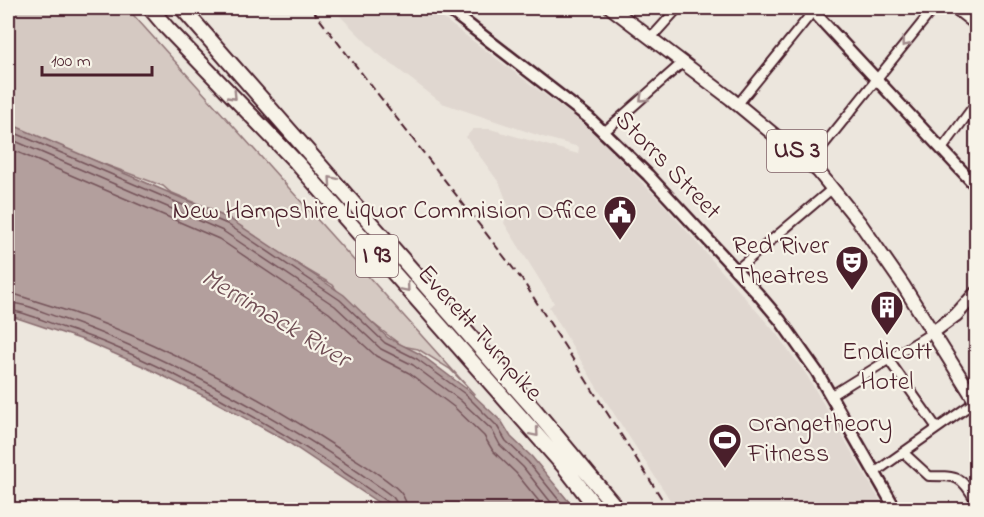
<svg xmlns="http://www.w3.org/2000/svg" width="984" height="517" font-family="'Indie Flower',sans-serif">
<style>
.built{fill:#e0d7d0}
.green{fill:#d5c9c2;stroke:#907476;stroke-width:1.5}
.water{fill:#b39f9d;stroke:#896c6f;stroke-width:1.5}
.lines{fill:none;stroke-linecap:round;stroke-linejoin:round}
.shore{stroke:#745259;stroke-width:1.5}
.street-casing{stroke:#4a1f2b;stroke-width:12}
.secondary-casing{stroke:#4a1f2b;stroke-width:15}
.primary-casing{stroke:#4a1f2b;stroke-width:16}
.highway-casing{stroke:#4a1f2b;stroke-width:18}
.street{stroke:#f7f3e8;stroke-width:8}
.secondary{stroke:#f7f3e8;stroke-width:10}
.primary{stroke:#f7f3e8;stroke-width:12}
.highway{stroke:#f7f3e8;stroke-width:14}
.rail{stroke:#4a1f2b;stroke-width:2;stroke-dasharray:9 4.5;stroke-linecap:butt}
.oneway{stroke:#a0898a}
.labels{text-anchor:middle;dominant-baseline:central;stroke-width:4.5;stroke-linejoin:round;paint-order:stroke}
.shield{fill:#f7f3e8;stroke:#7e5f64;stroke-width:1.5}
.shield-label{font-size:24px;font-weight:bold;fill:#4a1f2b}
.street-label{font-size:26px;fill:#4a1f2b;stroke:#f7f3e8}
.poi-label{font-size:26px;fill:#4a1f2b;stroke:#f7f3e8;text-anchor:end}
.water-label{font-size:27px;font-style:italic;fill:#6f4c53;stroke:#f7f3e8}
</style>
<rect width="100%" height="100%" fill="#ece6dd"/>
<filter id="ink" filterUnits="userSpaceOnUse"><feTurbulence type="fractalNoise" baseFrequency=".0167" numOctaves="2"/><feDisplacementMap in="SourceGraphic" scale="12" xChannelSelector="R" yChannelSelector="G"/><feConvolveMatrix kernelMatrix="1 2 1 2 8 2 1 2 1" color-interpolation-filters="sRGB"/></filter>
<g filter="url(#ink)">
<!-- built -->
<path class="built" d="M332 8H429L589 128 663 204 775 332 806 374 885 509H676L596 386 549 307 554 303 548 293 504 223 509 208 500 184 466 137 473 129H490L578 154 579 147 543 137 442 103 377 53Z"/>
<!-- green -->
<path class="green" d="M8 8H127L475 395 450 369 418 349 402 346 375 325 349 308 333 285 226 222 213 210 170 192 163 186 79 155 8 125Z"/>
<!-- water -->
<path class="water" d="M8 123 230 219 344 295 388 338 420 354 468 390 502 422 511 437 532 457 575 509H388L283 439 212 400 145 367 83 340 8 315Z"/>
<g class="lines">
<!-- shore -->
<path class="shore" d="M8 130 227 224 340 300 385 343 417 359 465 394 497 426 506 441 528 462 567 510
M8 138 223 231 335 306 381 349 413 365 460 400 492 430 500 445 523 467 557 510
M8 148 219 239 329 313 376 356 409 373 454 407 484 436 493 451 516 473 546 510
M8 294 17 295C41 303 66 310 91 319 177 351 264 400 341 450 356 460 391 480 401 493 405 498 407 503 407 510
M8 303C25 303 44 313 60 318 105 333 148 353 190 374 261 410 330 449 393 497L397 503 398 510
M8 310C26 312 46 322 64 328 103 340 140 358 177 376 251 413 320 454 387 502L390 510"/>
<defs>
<path id="street" d="M953 8 976 26
M651 38 678 8
M738 104 815 9
M603 133 682 63
M942 149 976 103
M810 162 934 8
M735 271 833 188
M888 359 937 428
M830 396 933 332
M904 453 929 476C960 476 960 476 976 501
M874 473 976 401"/>
<path id="secondary" d="M447 8 589 118 648 175 758 294 780 320 817 372 896 510
M810 8 976 186"/>
<path id="primary" d="M611 8 731 99 818 171 860 223 903 285 976 402
M933 332 956 315 976 293"/>
<path id="highway" d="M150 8 167 28 296 162 563 465 598 510
M182 8 533 408 618 510"/>
</defs>
<!-- street casing -->
<use href="#street" class="street-casing"/>
<!-- secondary casing -->
<use href="#secondary" class="secondary-casing"/>
<!-- primary casing -->
<use href="#primary" class="primary-casing"/>
<!-- highway casing -->
<use href="#highway" class="highway-casing"/>
<!-- street -->
<use href="#street" class="street"/>
<!-- secondary -->
<use href="#secondary" class="secondary"/>
<!-- primary -->
<use href="#primary" class="primary"/>
<!-- highway -->
<use href="#highway" class="highway"/>
<!-- rail -->
<path class="rail" d="M311 8 523 281 669 510"/>
</g>
<!-- one-way arrows -->
<defs><path id="oneway-chevron" d="M-2-3.5L2.5 0L-2 3.5" fill="none" stroke-width="1.6" stroke-linecap="round" stroke-linejoin="round" transform="scale(1.5)"/></defs>
<g class="oneway">
<use href="#oneway-chevron" transform="translate(905 43) rotate(129)"/>
<use href="#oneway-chevron" transform="translate(233 96) rotate(46)"/>
<use href="#oneway-chevron" transform="translate(643 98) rotate(137)"/>
<use href="#oneway-chevron" transform="translate(332 180) rotate(-131)"/>
<use href="#oneway-chevron" transform="translate(406 288) rotate(49)"/>
<use href="#oneway-chevron" transform="translate(535 433) rotate(49)"/>
</g>
</g>
<!-- icons -->
<defs>
<symbol id="civic-pin" viewBox="-11 -11 22 30"><path d="M0 17L-7.5 6A9.5 9.5 0 1 1 7.5 6Z" fill="#4a1f2b" stroke="#f7f3e8"/><path d="M-.6-6.5H3V-4.5H.6V-3L4-1V1h2V6H-6V1h2V-1L-.6-3ZM-1.2 2.5V6h2.4V2.5Z" fill="#fff"/></symbol>
<symbol id="theatre-pin" viewBox="-11 -11 22 30"><path d="M0 17L-7.5 6A9.5 9.5 0 1 1 7.5 6Z" fill="#4a1f2b" stroke="#f7f3e8"/><path d="M-5-5.5Q0-4 5-5.5V0Q5 5 0 6Q-5 5-5 0ZM-3.3-2.5H-1v1.5H-3.3ZM1-2.5H3.3v1.5H1ZM-2.8 1Q0 5.5 2.8 1Z" fill="#fff"/></symbol>
<symbol id="building-pin" viewBox="-11 -11 22 30"><path d="M0 17L-7.5 6A9.5 9.5 0 1 1 7.5 6Z" fill="#4a1f2b" stroke="#f7f3e8"/><path d="M-4-6H4V6H1V3H-1V6H-4ZM-2.5-4.3h1.7v1.8h-1.7ZM.8-4.3h1.7v1.8H.8ZM-2.5-1h1.7V.8h-1.7ZM.8-1h1.7V.8H.8Z" fill="#fff"/></symbol>
<symbol id="stadium-pin" viewBox="-11 -11 22 30"><path d="M0 17L-7.5 6A9.5 9.5 0 1 1 7.5 6Z" fill="#4a1f2b" stroke="#f7f3e8"/><path d="M0-5a6.5 5 0 1 0 0 10a6.5 5 0 1 0 0-10ZM-3.5-1.8h7v3.6h-7Z" fill="#fff"/></symbol>
</defs>
<g fill-rule="evenodd">
<use href="#civic-pin" x="601" y="193" width="38" height="52"/>
<use href="#theatre-pin" x="833" y="243" width="38" height="52"/>
<use href="#building-pin" x="868" y="288" width="38" height="52"/>
<use href="#stadium-pin" x="706" y="421" width="38" height="52"/>
</g>
<g class="labels">
<!-- shield labels -->
<g class="shield">
<rect x="767" y="130" width="60" height="42" rx="4.5"/>
<rect x="356" y="235" width="42" height="42" rx="4.5"/>
</g>
<g class="shield-label">
<text x="797" y="151">US 3</text>
<text x="377" y="256">I 93</text>
</g>
<!-- street labels -->
<g class="street-label">
<text transform="translate(667 166) rotate(46)">Storrs Street</text>
<text transform="translate(479 334) rotate(48)">Everett Turnpike</text>
</g>
<!-- poi labels -->
<g class="poi-label">
<text x="597" y="212">New Hampshire Liquor Commision Office</text>
<text x="829" y="247">Red River<tspan x="829" dy="30">Theatres</tspan></text>
<text x="887" y="353" text-anchor="middle">Endicott<tspan x="887" dy="30">Hotel</tspan></text>
<text x="748" y="425" text-anchor="start">Orangetheory<tspan x="748" dy="30">Fitness</tspan></text>
</g>
<!-- water labels -->
<g class="water-label">
<text transform="translate(275 319) rotate(31)">Merrimack River</text>
</g>
</g>
<!-- margin -->
<rect width="984" height="517" fill="none" stroke="#f7f3e8" stroke-width="30"/>
<rect x="15" y="15" width="954" height="487" fill="none" stroke="#4a1f2b" stroke-width="2" filter="url(#ink)"/>
<!-- scale -->
<path d="M42 66v9h110v-9" fill="none" stroke="#4a1f2b" stroke-width="3"/>
<text x="51" y="66" font-size="18" fill="#4a1f2b" stroke="#f7f3e8" stroke-width="4.5" paint-order="stroke">100 m</text>
</svg>
